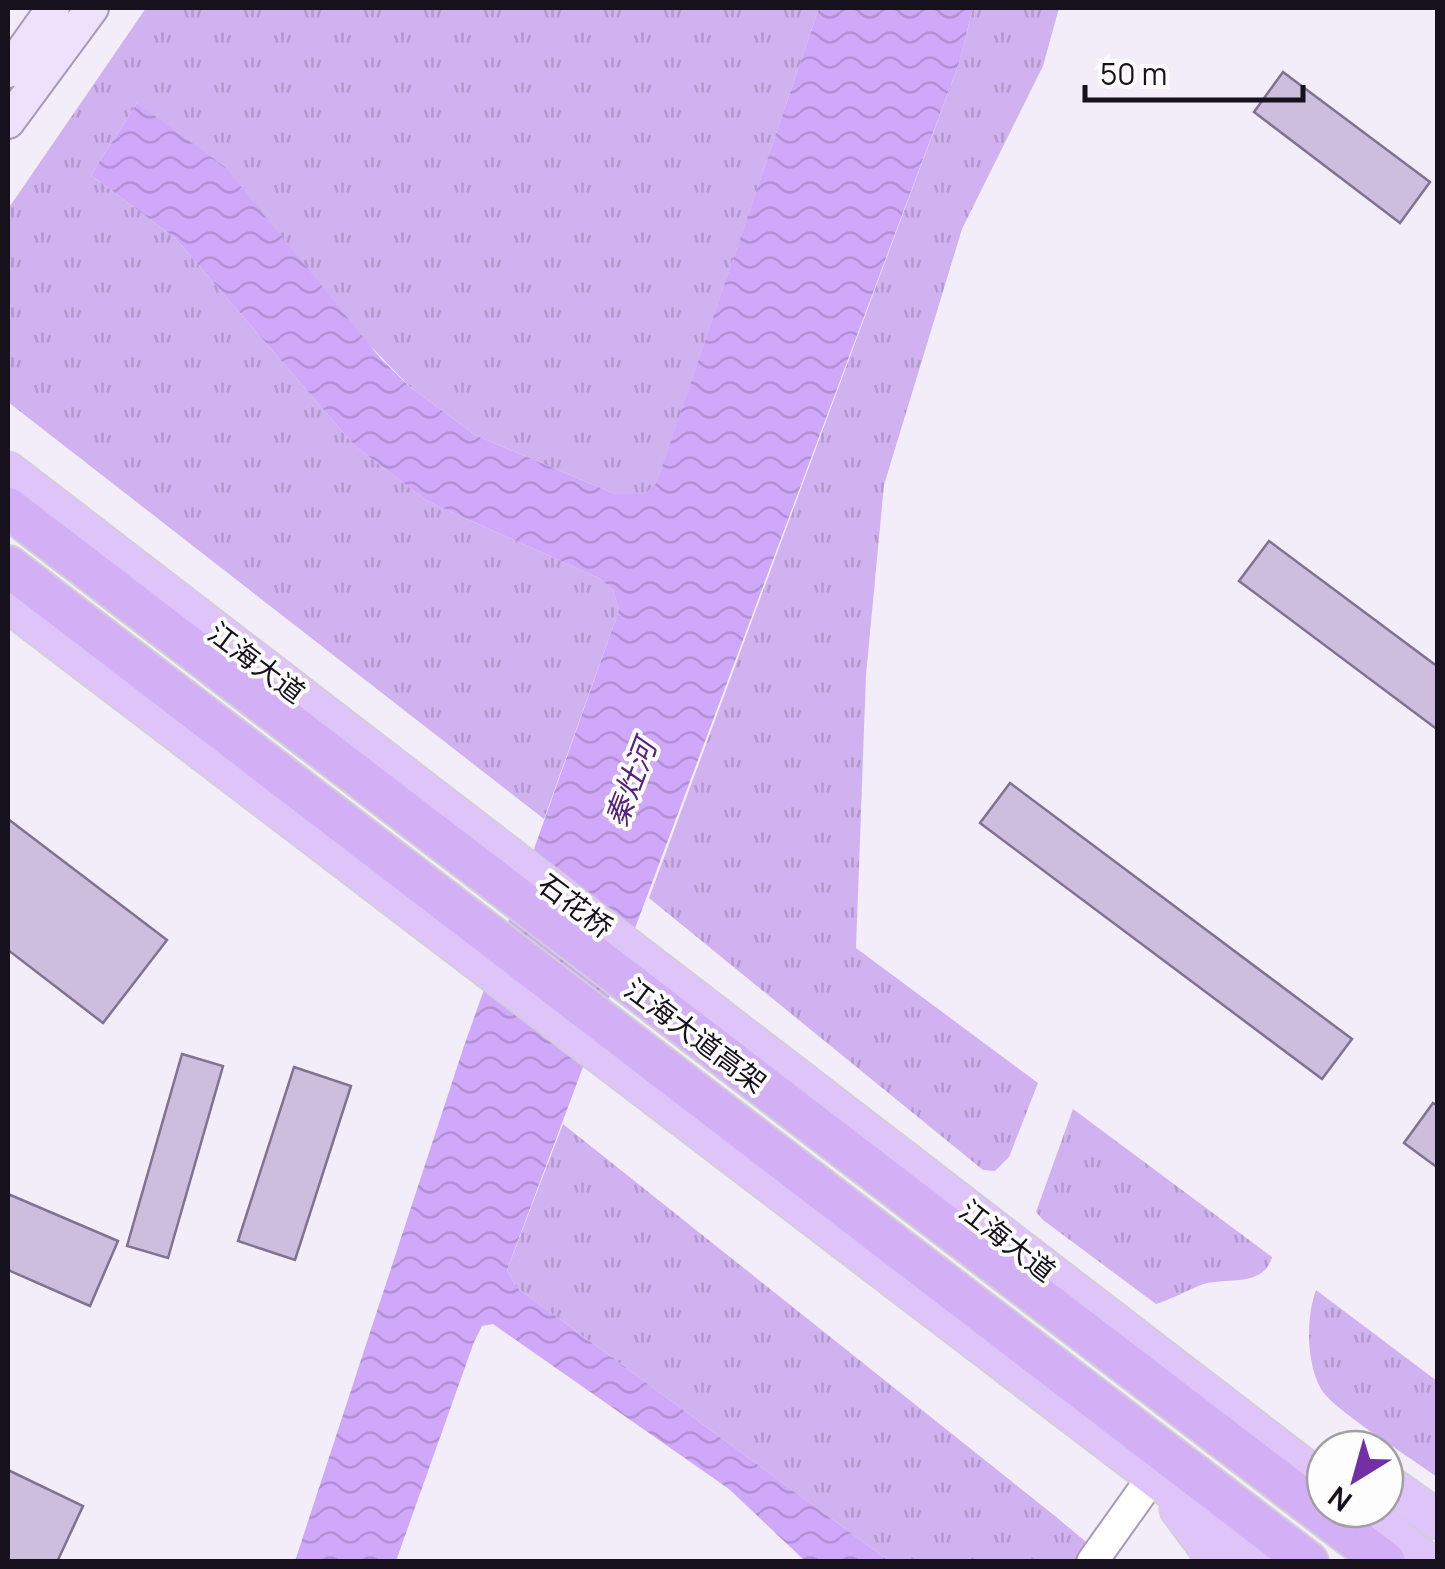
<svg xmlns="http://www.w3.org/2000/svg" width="1445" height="1569" font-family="Manrope,'Noto Sans SC',sans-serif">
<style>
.grass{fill:url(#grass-tufts)}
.water{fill:url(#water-waves)}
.building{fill:#cdbede;stroke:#807290;stroke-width:2.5}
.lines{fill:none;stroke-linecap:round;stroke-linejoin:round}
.tertiary-casing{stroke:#a899b8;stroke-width:34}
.secondary-casing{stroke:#a899b8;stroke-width:36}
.primary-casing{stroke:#d0cfd2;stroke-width:41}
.trunk-casing{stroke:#d0cfd2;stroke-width:44}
.tertiary{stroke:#fff;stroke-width:30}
.secondary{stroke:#eee1fc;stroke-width:32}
.primary{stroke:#dec4f8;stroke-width:38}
.trunk{stroke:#d3b0f6;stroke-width:40}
.labels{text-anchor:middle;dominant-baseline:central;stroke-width:8;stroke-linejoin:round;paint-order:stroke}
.street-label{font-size:28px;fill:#16111c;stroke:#fdfdfd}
.water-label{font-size:30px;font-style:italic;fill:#57227e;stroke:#fdfdfd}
</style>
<defs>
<pattern id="grass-tufts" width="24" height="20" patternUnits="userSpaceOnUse" patternTransform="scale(2.5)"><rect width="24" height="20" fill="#d0b2f0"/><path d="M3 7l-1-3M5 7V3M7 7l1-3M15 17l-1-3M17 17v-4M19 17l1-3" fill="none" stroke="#b298cd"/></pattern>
<pattern id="water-waves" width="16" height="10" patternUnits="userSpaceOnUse" patternTransform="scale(2.5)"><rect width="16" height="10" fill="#d0a8f9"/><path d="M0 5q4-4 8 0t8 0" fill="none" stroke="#b290d5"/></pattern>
</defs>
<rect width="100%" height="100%" fill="#f3edfa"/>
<!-- grass -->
<path class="grass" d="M146 8H819L656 485 645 494H615L475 435 410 387 137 103 91 175 175 238 355 446 427 501 599 578 613 590 619 610 544 819 8 402V209Z
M973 8H1059L1043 66 962 229 884 485 866 675 856 948 1038 1083 1009 1157 995 1171 983 1170 649 898 959 63Z
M1073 1109 1272 1257C1263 1289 1225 1276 1201 1285 1186 1291 1172 1299 1156 1304L1043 1220 1036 1212Z
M563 1124 1055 1516 1109 1561H889L516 1287 507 1270Z
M1316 1290 1437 1381V1477C1413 1459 1333 1410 1321 1389 1306 1362 1306 1318 1316 1290Z"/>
<!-- water -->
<path class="water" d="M819 8H973L959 63 507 1270 516 1287 889 1561H805L729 1489 493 1324 482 1326 474 1342 396 1561H295L464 1046 619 610 613 590 599 578 427 501 355 446 175 238 91 175 137 103 225 167 381 359 410 387 475 435 615 494H645L656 484Z"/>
<!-- building -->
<path class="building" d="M1283 72 1430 182 1400 223 1254 112Z
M1269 541 1438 667V730L1239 581Z
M1010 783 1352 1039 1322 1079 980 823Z
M8 819 167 940 103 1023 8 950Z
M182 1054 223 1066 168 1258 127 1246Z
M294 1067 351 1086 295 1260 238 1241Z
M1433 1103 1438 1106V1168L1404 1143Z
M8 1194 118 1241 90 1306 8 1270Z
M8 1470 83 1506 57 1562H8Z"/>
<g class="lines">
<defs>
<path id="tertiary" d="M1092 1562 1154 1475"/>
<path id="secondary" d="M8 71 53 8
M8 122 92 8"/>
<path id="primary" d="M8 471 1325 1484
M8 603 1266 1562
M1385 1482 1438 1520
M1179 1509 1218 1562
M1358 1509 1427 1562"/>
<path id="trunk" d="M8 508 1385 1562
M8 566 1308 1562"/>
</defs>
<!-- tertiary casing -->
<use href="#tertiary" class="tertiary-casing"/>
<!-- secondary casing -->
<use href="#secondary" class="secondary-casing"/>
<!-- primary casing -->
<use href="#primary" class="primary-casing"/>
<!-- trunk casing -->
<use href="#trunk" class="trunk-casing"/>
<!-- tertiary -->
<use href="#tertiary" class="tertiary"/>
<!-- secondary -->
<use href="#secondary" class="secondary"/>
<!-- primary -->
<use href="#primary" class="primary"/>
<!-- trunk -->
<use href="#trunk" class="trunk"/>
</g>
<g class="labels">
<!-- street labels -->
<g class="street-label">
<text transform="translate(257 662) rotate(37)">江海大道</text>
<text transform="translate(576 905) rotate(37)">石花桥</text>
<text transform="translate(696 1035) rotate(37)">江海大道高架</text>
<text transform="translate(1008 1240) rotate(38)">江海大道</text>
</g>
<!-- water labels -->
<g class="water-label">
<text transform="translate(630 783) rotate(-69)">秦灶河</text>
</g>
</g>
<!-- border -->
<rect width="1445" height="1569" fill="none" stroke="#16111c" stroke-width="20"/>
<!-- north arrow -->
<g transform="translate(1355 1479) rotate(217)"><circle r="48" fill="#fdfdfd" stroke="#a19fa3" stroke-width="2.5"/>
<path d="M0-8L18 38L0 25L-18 38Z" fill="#7330a5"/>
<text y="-15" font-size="28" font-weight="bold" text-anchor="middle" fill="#16111c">N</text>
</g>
<!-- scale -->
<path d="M1085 85v15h218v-15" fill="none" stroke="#16111c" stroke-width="5"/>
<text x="1100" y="85" font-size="30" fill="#16111c" stroke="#fdfdfd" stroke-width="8" paint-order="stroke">50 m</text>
</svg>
